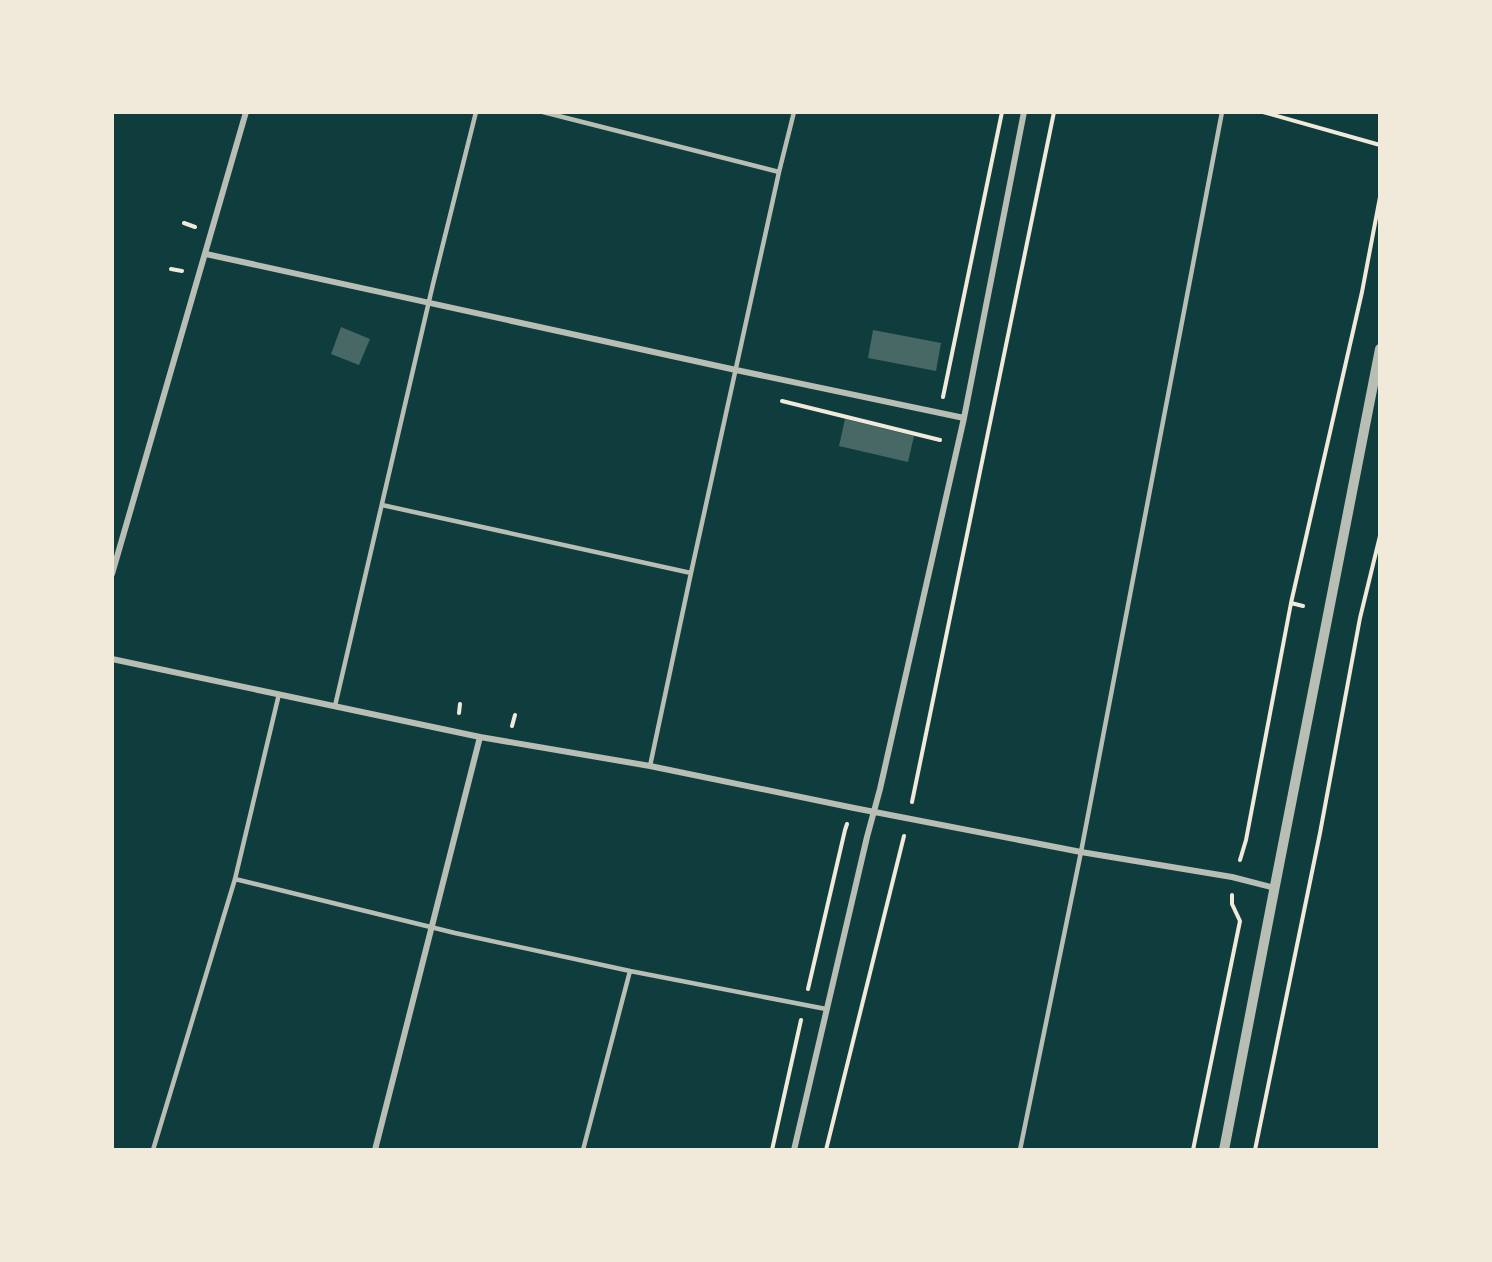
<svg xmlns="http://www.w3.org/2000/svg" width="1492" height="1262" font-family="Arial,sans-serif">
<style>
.building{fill:#486865}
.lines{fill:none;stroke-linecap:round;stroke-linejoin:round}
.path{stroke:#f1e9da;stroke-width:4}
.service{stroke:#b8beb3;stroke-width:4.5}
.minor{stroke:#b8beb3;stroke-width:6}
.tertiary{stroke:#b8beb3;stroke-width:10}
</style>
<rect width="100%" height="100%" fill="#0f3d3e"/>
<!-- building -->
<path class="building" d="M341 327 370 339 359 365 331 354Z
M873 330 941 343 936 371 868 358Z
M845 419 914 436 908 462 839 446Z"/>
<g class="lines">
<!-- path -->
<path class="path" d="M1263 112 1380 145
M184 223 195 227
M171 269 182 271
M943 397 1002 112
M782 401 940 440
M1291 603 1303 606
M459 713 460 704
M512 726 515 715
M912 802 1054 112
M1240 860 1246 840 1291 603 1362 292 1380 197
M808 989 845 830 847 824
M772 1150 801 1020
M826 1150 904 836
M1193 1150 1240 921 1232 904V895
M1255 1150 1320 833 1360 618 1380 536"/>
<!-- service -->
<path class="service" d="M543 112 779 172
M382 505 691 573
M335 706 433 284 476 112
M650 766 691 573 779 172 794 112
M235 879 455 933 630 971 826 1009
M153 1150 235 879 279 694
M583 1150 630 971
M1020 1150 1081 852 1222 112"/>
<!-- minor -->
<path class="minor" d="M206 254 736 370 964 418
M112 574 246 112
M112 659 480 737 650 766 854 808 1081 852 1232 877 1275 888
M375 1150 480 737
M794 1150 867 837 880 789 964 418 1024 112"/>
<!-- tertiary -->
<path class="tertiary" d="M1224 1150C1276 883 1326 615 1380 349"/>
</g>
<!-- border -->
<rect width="1492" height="1262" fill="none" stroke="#f1e9da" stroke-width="228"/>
</svg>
